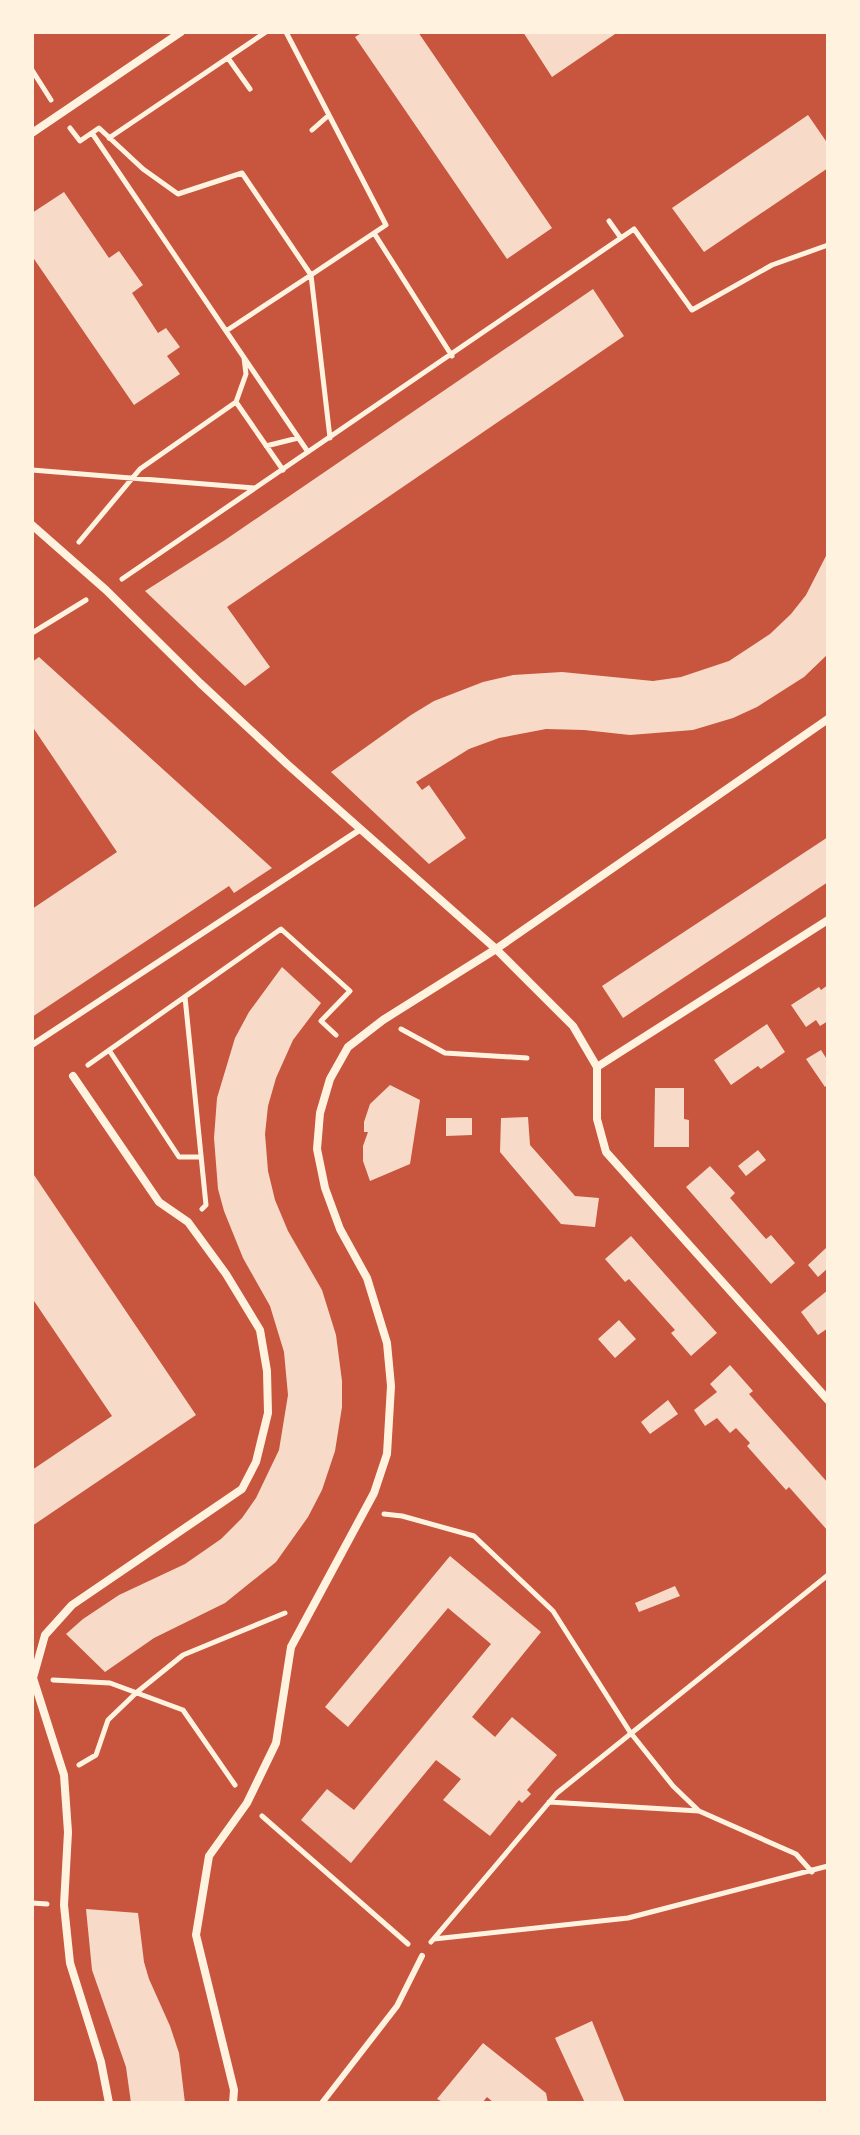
<svg xmlns="http://www.w3.org/2000/svg" width="860" height="2135" font-family="Manrope,sans-serif">
<style>
.building{fill:#f7dbc8}
.lines{fill:none;stroke-linecap:round;stroke-linejoin:round}
.path{stroke:#fff3e0;stroke-width:5}
.service{stroke:#fff3e0;stroke-width:6}
.minor{stroke:#fff3e0;stroke-width:8}
</style>
<rect width="100%" height="100%" fill="#c8553d"/>
<!-- building -->
<path class="building" d="M363 32H418L552 228 507 259 355 37Z
M523 32H618L552 77Z
M808 115 828 144V168L704 252 672 208Z
M64 192 109 258 119 251 143 285 132 293 158 333 166 328 180 347 167 356 180 374 134 405 32 256V213Z
M593 289 624 336 227 607 270 667 245 686 145 591 225 540Z
M828 552V654L804 677 757 707 733 718 693 730 630 735 584 730 546 729 499 738 469 749 416 782 422 790 429 785 466 838 429 864 331 772 411 715 434 701 483 682 513 675 562 672 653 681 681 677 729 661 770 634 791 614 806 595Z
M39 657 272 868 234 893 229 886 32 1017V909L117 852 32 726V662Z
M828 837V882L623 1018 602 986Z
M282 967 321 1003 293 1040 276 1078 268 1106 265 1134 268 1171 275 1200 288 1231 322 1290 336 1335 342 1381V1407L335 1451 322 1490 308 1517 276 1562 225 1603 154 1638 105 1672 66 1634 83 1619 119 1595 185 1564 221 1539 242 1518 256 1498 279 1450 288 1395 284 1352 270 1306 243 1258 224 1211 218 1189 214 1138 217 1098 235 1038 249 1012Z
M828 985V1021L820 1026 816 1020 806 1027 791 1005 819 987 821 990Z
M767 1024 785 1052 761 1069 758 1066 731 1085 714 1060Z
M821 1050 828 1061V1084L825 1087 806 1059Z
M390 1085 420 1100 410 1164 370 1181 363 1161V1146L368 1132H364V1122L370 1104Z
M655 1088H684V1119L689 1120V1147H654Z
M528 1117 530 1145 575 1196 599 1198 595 1227 561 1224 500 1152 501 1118Z
M446 1118H472V1135L446 1136Z
M758 1150 766 1160 746 1176 738 1166Z
M710 1166 735 1193 730 1198 766 1239 771 1235 795 1263 771 1284 686 1187Z
M32 1172 196 1415 32 1526V1470L112 1416 32 1298Z
M631 1236 717 1333 691 1356 671 1333 675 1330 629 1279 625 1282 605 1259Z
M826 1248 828 1268 818 1277 808 1265Z
M828 1290V1328L818 1335 801 1312Z
M619 1320 636 1339 615 1358 598 1339Z
M730 1365 753 1391 749 1394 828 1483V1531L789 1487 786 1490 747 1446 750 1443 736 1428 730 1433 717 1418 705 1426 694 1410 717 1392 710 1384Z
M668 1400 678 1414 650 1434 641 1422Z
M450 1556 541 1632 472 1717 495 1737 512 1717 557 1755 527 1790 531 1794 522 1803 519 1800 490 1836 443 1800 461 1779 436 1760 351 1863 301 1820 327 1789 354 1810 491 1644 448 1608 348 1727 325 1707Z
M675 1586 680 1596 639 1612 635 1603Z
M86 1909 138 1913 144 1962 149 1979 170 2026 179 2053 185 2103H131L126 2067 92 1970Z
M592 2021 625 2103H585L555 2038Z
M483 2043 546 2093 548 2103H494L487 2097 482 2103H445L437 2099Z"/>
<g class="lines">
<!-- path -->
<path class="path" d="M286 32 386 225 311 275 330 438
M228 58 250 89
M32 70 51 100
M70 128 80 141 99 128 143 169 178 194 242 173 311 275 226 331 308 452
M312 130 329 115
M92 133 226 331
M109 138 266 32
M609 221 621 238
M374 233 452 356
M236 402 283 470
M266 446 298 438
M32 470 254 488
M79 542 140 469 236 402 246 374 244 358
M122 579 634 229 692 310 772 265 828 245
M32 633 86 600
M185 997 206 1205 202 1209
M401 1029 445 1053 527 1058
M109 1050 179 1157H201
M88 1065 281 929 350 991 321 1021 336 1035
M384 1514 402 1516 474 1536 553 1611 630 1732 673 1786 699 1811
M53 1680 110 1683 183 1710 235 1785
M79 1765 96 1755 108 1720 136 1693 183 1655 285 1613
M549 1802 699 1811 796 1854 812 1872
M262 1816 408 1944
M32 1903 47 1904
M434 1939 628 1918 828 1866
M431 1942 557 1793 828 1575"/>
<!-- service -->
<path class="service" d="M32 1045 361 829
M322 2103 397 2006 422 1956"/>
<!-- minor -->
<path class="minor" d="M32 133 181 32
M32 525 106 590 200 683 287 764 496 949 573 1026 597 1067V1119L606 1152 828 1400
M597 1067 828 920
M73 1076 159 1202 188 1222 226 1274 260 1330 267 1371 268 1413 256 1462 242 1489 72 1605 45 1635 33 1678 64 1775 68 1832 64 1905 70 1963 101 2062 109 2103
M233 2103 234 2090 196 1935 209 1856 247 1803 276 1743 291 1647 374 1493 387 1454 391 1386 387 1343 367 1278 340 1229 325 1188 317 1149 320 1113 330 1079 348 1047 383 1020 496 949 828 719"/>
</g>
<!-- border -->
<rect width="860" height="2135" fill="none" stroke="#fff3e0" stroke-width="68"/>
</svg>
